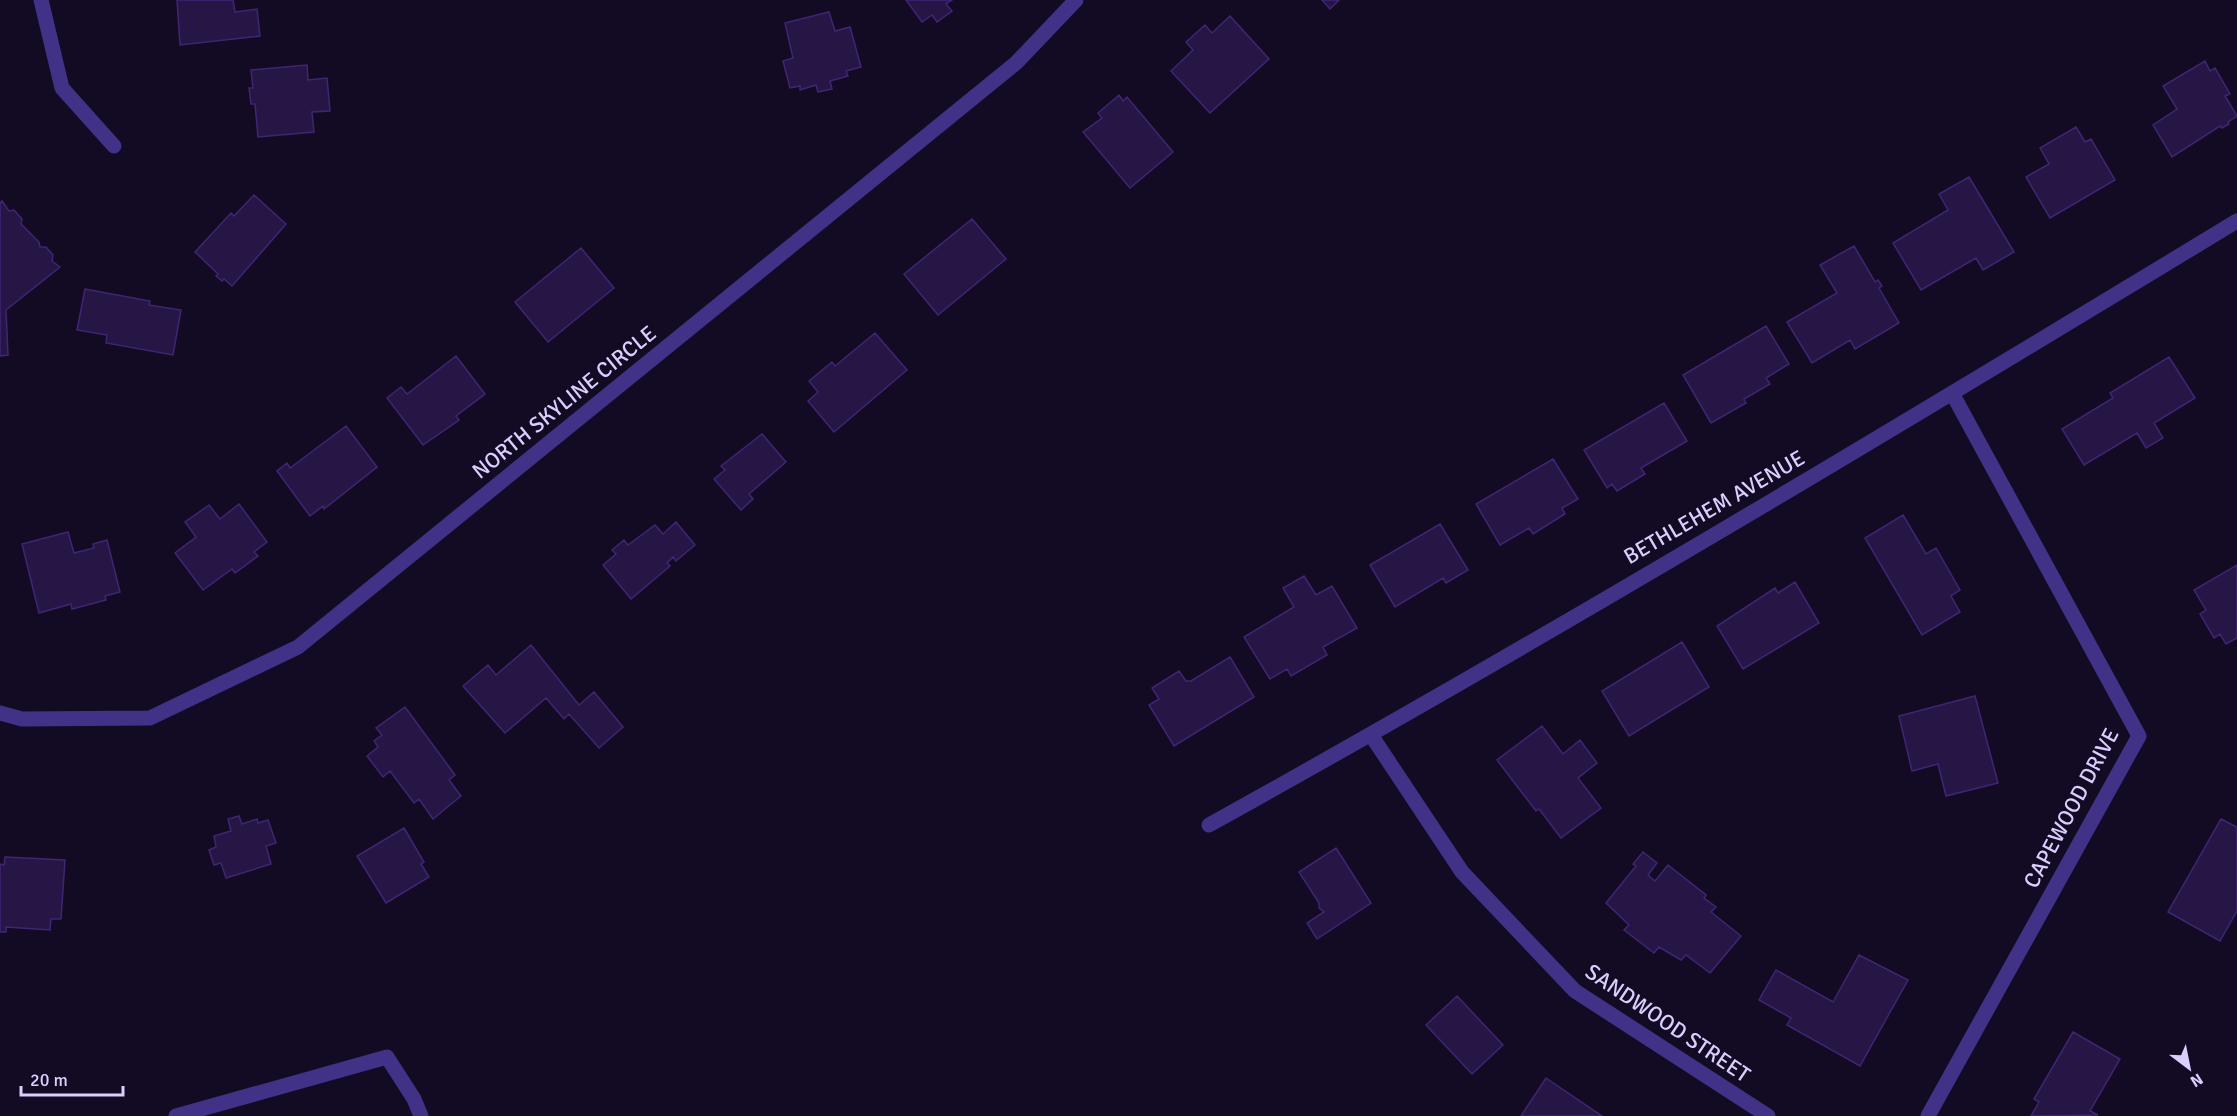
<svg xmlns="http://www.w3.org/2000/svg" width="2237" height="1116" font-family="Signika,sans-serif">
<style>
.building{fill:#261646;stroke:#402574;stroke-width:1.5}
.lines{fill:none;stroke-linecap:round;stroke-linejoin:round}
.street{stroke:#413287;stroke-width:15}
.labels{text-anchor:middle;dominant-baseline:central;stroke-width:4.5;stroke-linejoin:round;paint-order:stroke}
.street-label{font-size:22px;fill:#daceff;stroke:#130b23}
</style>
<rect width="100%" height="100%" fill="#130b23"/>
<!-- building -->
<path class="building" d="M177 0H233L235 12 257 9 260 36 180 45Z
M906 0H952L946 4 952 11 937 22 932 15 922 22Z
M1322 0H1339L1330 9Z
M829 12 835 31 850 27 861 67 846 71 848 76 830 81 832 89 818 92 816 85 800 90V86L790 88 783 61 793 58 785 23Z
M1230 16 1269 59 1210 113 1171 71 1193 50 1186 42 1205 25 1212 33Z
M2205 61 2210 71 2215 68 2230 94 2225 96 2237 116 2228 122 2229 124 2222 128 2220 126 2172 157 2153 125 2177 109 2163 86Z
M307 65 308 80 327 78 330 111 312 112 314 132 258 137 255 104H251L249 88H253L251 70Z
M1119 95 1123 101 1127 97 1173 152 1130 188 1083 132 1102 118 1098 113Z
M2076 127 2085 142 2091 139 2115 180 2050 218 2026 177 2049 164 2040 148Z
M1969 177 2014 252 1983 270 1976 258 1921 290 1893 243 1948 210 1939 194Z
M254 195 286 224 232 286 224 279 222 281 216 276 218 274 195 252 231 213 234 216Z
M2 201 9 211 14 210 22 219 21 224 39 242 40 247H46L53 255 52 261 60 267 6 310 8 355 0 356V203Z
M972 219 1006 259 938 315 904 274Z
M1854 246 1875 282 1878 280 1882 286 1879 288 1899 323 1855 349 1850 340 1812 363 1787 322 1837 293 1820 265Z
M581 248 614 288 548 342 515 302Z
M85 289 150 301 149 305 181 310 173 355 106 343 107 335 77 330Z
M1766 326 1789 364 1766 378 1770 384 1744 399 1746 403 1711 423 1683 375Z
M875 333 907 370 834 432 808 401 818 392 809 381 832 362 835 366Z
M456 356 485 394 456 416 459 420 423 445 387 398 401 387 407 394Z
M2169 357 2195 398 2154 423 2163 438 2146 448 2137 433 2084 465 2062 429 2113 398 2110 393Z
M1664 403 1687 441 1641 468 1645 474 1617 491 1612 484 1607 488 1584 450Z
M346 426 377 467 324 509 323 506 310 516 277 471 287 463 290 468Z
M762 434 786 462 749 494 753 499 741 510 714 479 725 470 721 466Z
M1553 459 1578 499 1562 508 1565 514 1533 534 1529 528 1500 545 1476 504Z
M239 504 267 542 254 552 258 556 235 573 232 569 203 590 175 553 196 537 185 522 209 505 220 519Z
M1903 515 1926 554 1936 548 1960 590 1951 596 1960 612 1922 635 1865 538Z
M676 522 695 545 676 561 673 557 667 563 670 566 631 599 603 565 616 554 612 550 624 540 628 545 655 525 663 534Z
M1440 524 1468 570 1446 583 1443 578 1395 607 1370 565Z
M68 532 74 553 94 548 93 544 107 540 120 592 105 596 106 600 72 609 71 604 39 613 22 544Z
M2237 565V638L2226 644 2220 634 2214 638 2200 614 2206 610 2194 590Z
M1304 576 1316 595 1332 586 1357 628 1323 647 1327 655 1291 676 1287 669 1270 679 1244 637 1294 607 1283 588Z
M1795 582 1819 623 1743 669 1717 626 1775 588 1778 593Z
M1682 642 1709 687 1629 736 1602 691Z
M531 645 579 705 594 692 623 727 599 748 569 714 564 719 546 698 505 733 463 686 488 665 496 675Z
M1230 657 1254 697 1174 746 1149 705 1159 699 1152 688 1179 671 1186 681H1191Z
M1975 696 1998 783 1946 796 1938 764 1912 771 1899 716Z
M405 707 455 775 449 780 461 796 433 819 419 799 414 803 390 771 383 777 367 756 378 747 374 741 382 735 376 728Z
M1542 726 1563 754 1580 740 1597 763 1578 778 1601 808 1561 838 1539 809 1536 811 1497 760Z
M239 816 242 824 257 819 258 823 268 820 276 843 266 846 271 864 226 878 221 863 214 865 209 850 216 847 214 836 231 831 228 819Z
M2221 819 2237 827V911L2220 941 2168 912Z
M404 828 424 862 421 864 429 877 386 903 357 856Z
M1336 848 1371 903 1317 939 1307 923 1324 912 1319 908V903L1299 872Z
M1643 852 1657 863 1648 875 1655 881 1668 865 1706 895 1704 898 1716 907 1711 912 1741 936 1710 973 1686 955 1681 960 1659 947 1654 953 1624 930 1629 925 1606 903 1636 866 1633 864Z
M5 857 65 860 61 919H51L50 930 6 927V932H0V864L4 865Z
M1859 955 1908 980 1860 1066 1787 1025 1791 1018 1759 1000 1776 970 1833 1002Z
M1457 996 1503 1045 1472 1074 1426 1025Z
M2073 1032 2120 1059 2090 1111 2098 1115 2031 1116 2039 1102 2034 1099Z
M1546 1078 1602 1116H1521Z"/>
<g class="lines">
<!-- street -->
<path class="street" d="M41 0 62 88 114 146
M0 713 22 719 150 718 298 647 1016 63 1076 0
M1371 735 1462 872 1575 991 1768 1116
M1209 825C1557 632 1897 427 2237 221
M176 1116 387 1057 414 1099 421 1116
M1928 1116 2139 736 1952 393"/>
</g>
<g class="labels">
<!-- street labels -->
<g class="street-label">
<text transform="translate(564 402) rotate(-39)">NORTH SKYLINE CIRCLE</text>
<text transform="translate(1714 507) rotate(-30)">BETHLEHEM AVENUE</text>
<text transform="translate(2071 808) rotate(-62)">CAPEWOOD DRIVE</text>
<text transform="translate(1668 1023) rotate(34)">SANDWOOD STREET</text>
</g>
</g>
<!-- north arrow -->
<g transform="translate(2189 1068) rotate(148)" stroke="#130b23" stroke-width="4.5" paint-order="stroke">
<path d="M0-4.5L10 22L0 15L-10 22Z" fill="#daceff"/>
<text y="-9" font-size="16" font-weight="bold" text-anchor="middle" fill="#daceff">N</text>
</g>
<!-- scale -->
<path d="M21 1086v9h102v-9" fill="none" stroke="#daceff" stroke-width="3"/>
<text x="30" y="1086" font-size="18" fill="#daceff" stroke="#130b23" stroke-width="4.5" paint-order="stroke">20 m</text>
</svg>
